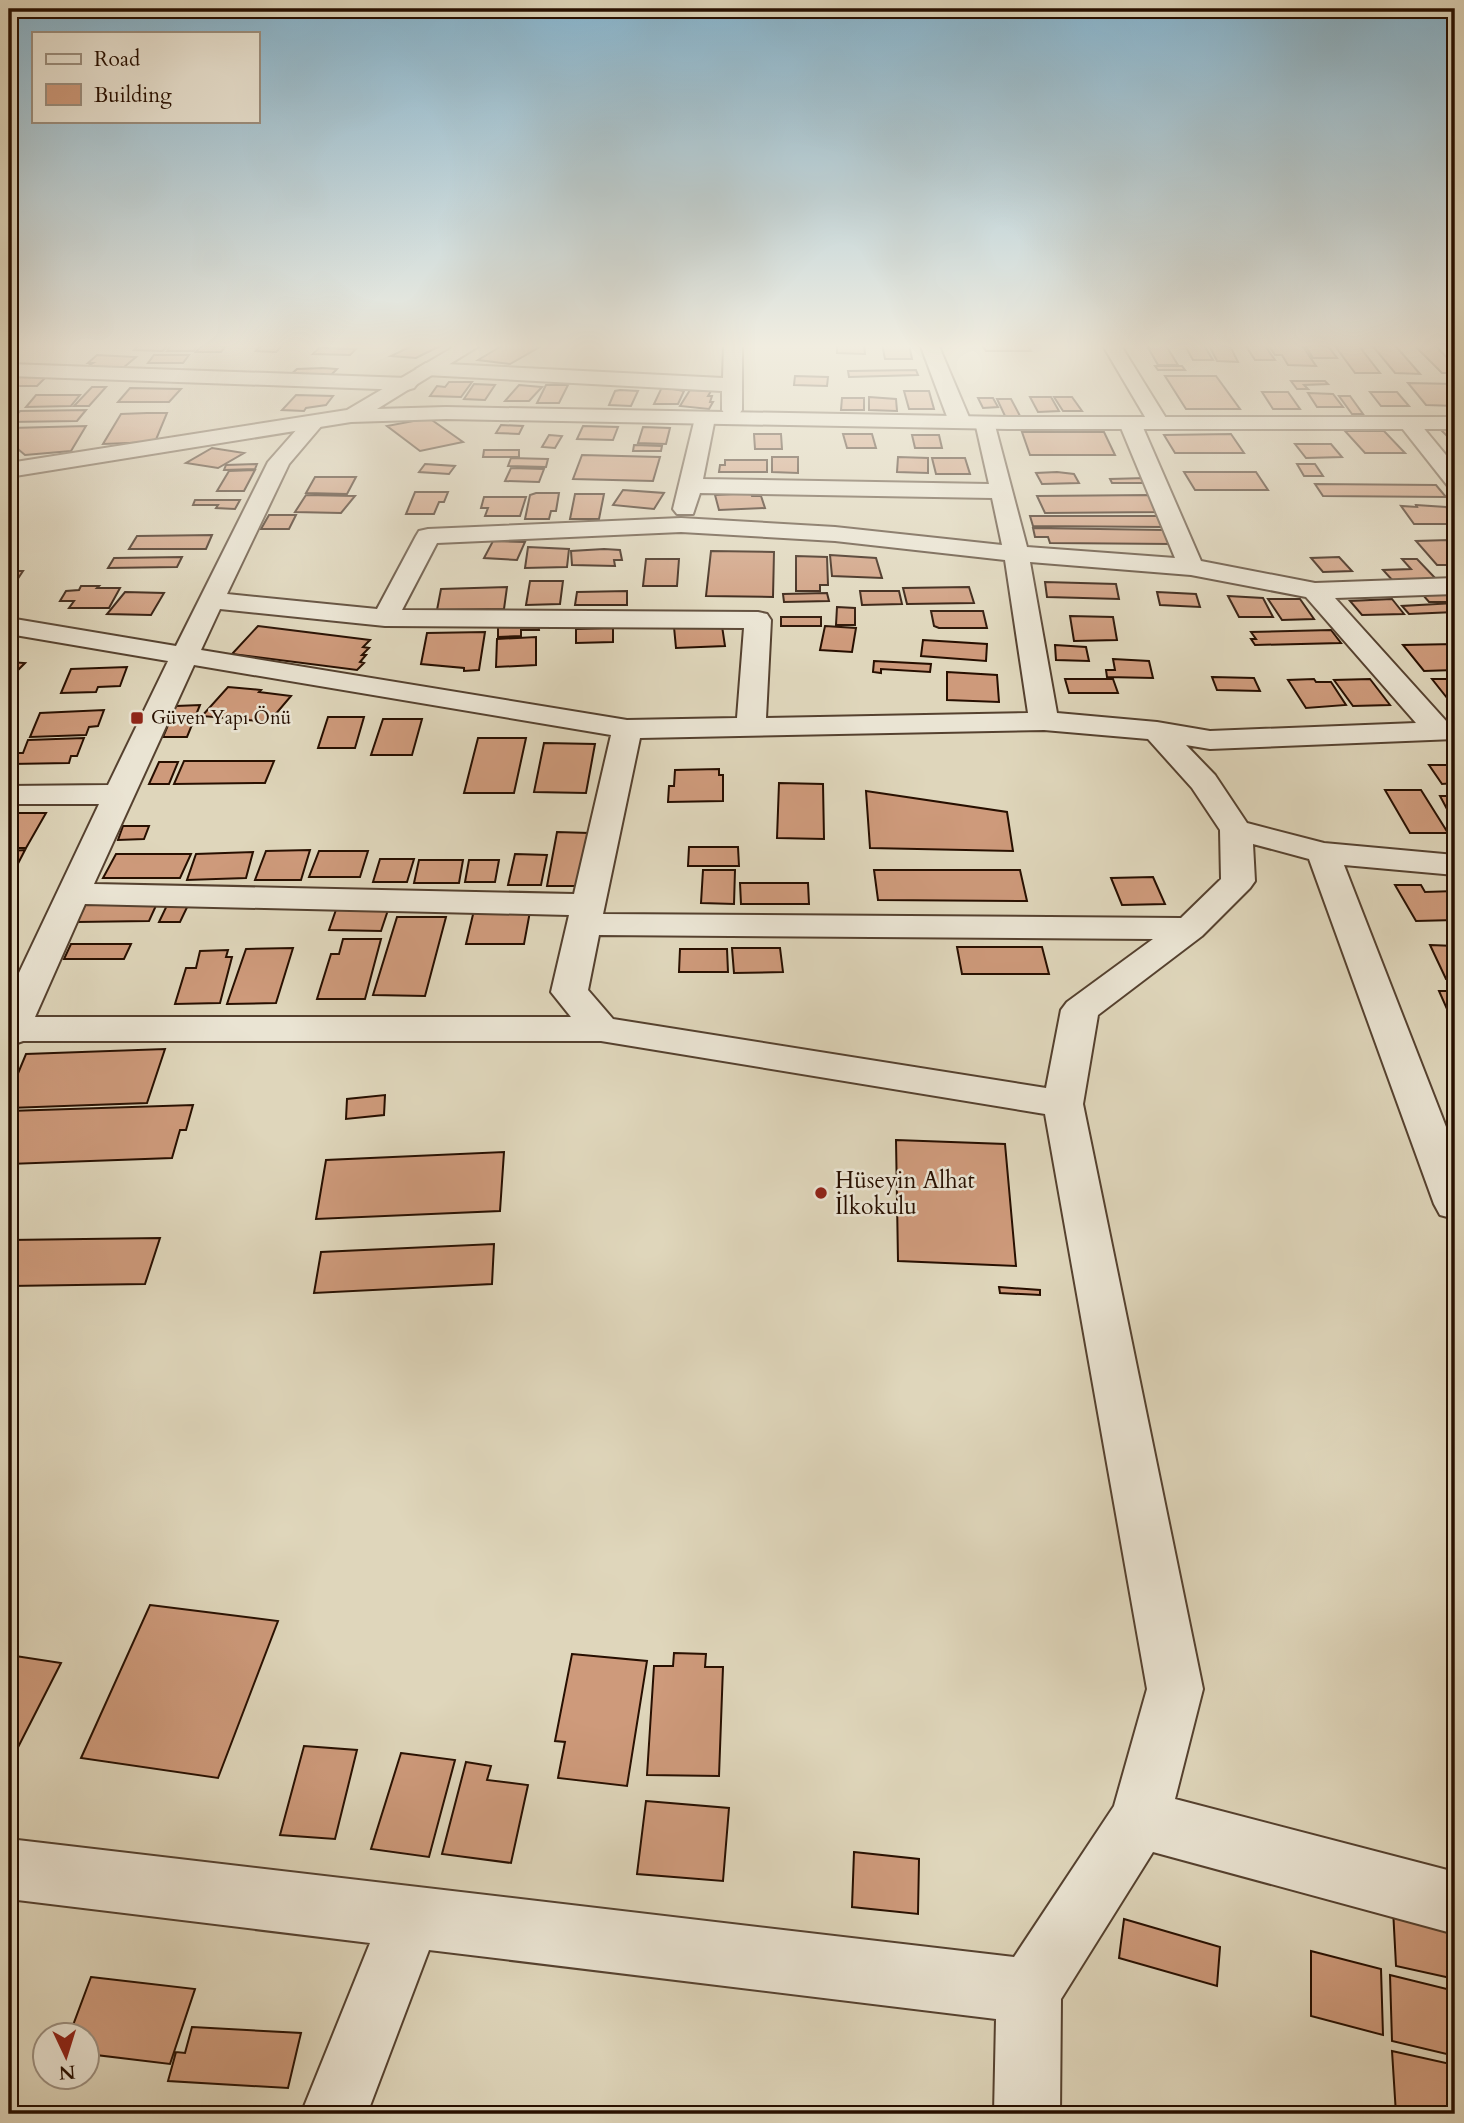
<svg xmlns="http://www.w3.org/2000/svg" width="1464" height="2123" font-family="Cardo,serif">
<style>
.building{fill:#ce9a7b;stroke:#270f00;stroke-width:2}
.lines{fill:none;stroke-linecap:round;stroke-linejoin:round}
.minor-casing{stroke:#55412f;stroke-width:4}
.tertiary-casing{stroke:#55412f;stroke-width:4}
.minor{fill:#eae4d3;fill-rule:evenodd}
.tertiary{fill:#eae4d3;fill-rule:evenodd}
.poi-dot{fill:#8f2418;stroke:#eae4d3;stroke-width:2.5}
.labels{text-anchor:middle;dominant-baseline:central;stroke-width:5;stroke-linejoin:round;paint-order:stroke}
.far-poi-label{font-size:19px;fill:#270f00;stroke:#eae4d3;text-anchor:start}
.poi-label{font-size:23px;fill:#270f00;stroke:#eae4d3;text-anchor:start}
</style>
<rect width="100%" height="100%" fill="#dfd6bb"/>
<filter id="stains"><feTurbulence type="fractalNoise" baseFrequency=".00286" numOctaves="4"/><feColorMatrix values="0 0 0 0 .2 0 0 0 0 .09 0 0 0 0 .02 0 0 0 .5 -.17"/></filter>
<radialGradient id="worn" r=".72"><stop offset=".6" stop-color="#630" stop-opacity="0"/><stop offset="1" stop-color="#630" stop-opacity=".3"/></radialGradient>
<!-- building -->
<path class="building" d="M140 344H169L163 351 134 350Z
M172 344H198L194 351H167Z
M263 344H284L276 352 256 351Z
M416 344H444L416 358 391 356Z
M505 344H539L543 345 510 364 478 360Z
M837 344H864L865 354 837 353Z
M882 344H909L912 359H885Z
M1146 344H1165L1178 365H1158Z
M1184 344H1203L1213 360H1193Z
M1268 344 1302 345 1316 366 1288 365 1282 355H1275Z
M1371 344H1394L1420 374 1395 373Z
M982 345H1027L1031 351H986Z
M1209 345 1230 346 1238 362 1217 361Z
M1305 345 1328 346 1337 358H1313Z
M1414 345H1435L1455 366V373H1442Z
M201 346H226L221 352H196Z
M1246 346H1265L1275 360H1255Z
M1335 346H1359L1380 373H1355Z
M319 348 356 349 350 355 313 354Z
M97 355 136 357 123 368 88 366 93 363H88Z
M154 355H189L183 363H148Z
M1155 366H1182L1185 370H1158Z
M323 368 337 369 327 379 288 377 297 369Z
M916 370 918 375 849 377 848 371Z
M9 376H47L37 386H9Z
M795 376 828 377 827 386 794 385Z
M1165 376H1216L1240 409H1186Z
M1291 381H1325L1328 384 1304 385 1308 389H1297Z
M449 382H472L461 397 430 396 437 386 445 387Z
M1408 383 1455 384V406L1426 405Z
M474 384 495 385 485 400 464 399Z
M519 385 542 387 529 401H505Z
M546 385H568L559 403H537Z
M92 387H106L89 406H74Z
M662 387 684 391 678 404H654Z
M130 388 181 389 169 402H118Z
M620 390 638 391 631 406 609 405 615 391Z
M690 390 711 391 708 396H712L710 402H713L709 409 680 406Z
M904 391H929L934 409H909Z
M1262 392H1288L1300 409H1273Z
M1370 392H1397L1409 406H1381Z
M1308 393 1333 394 1343 407H1317Z
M36 395H80L71 406 26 407Z
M296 395 333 396 326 405 306 408 304 411 282 410Z
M1339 396H1350L1363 414H1352Z
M869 397 896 399 897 411 869 410Z
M1030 397H1051L1059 411 1038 412Z
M1054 397H1072L1082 411H1063Z
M842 398H864V410H841Z
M978 398H993L998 407 983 408Z
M997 399H1011L1020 416H1005Z
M86 410 77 421 10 422 20 411Z
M147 413H167L155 442 103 444 121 414Z
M429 418 463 442 420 451 387 426Z
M501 425 523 426 519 434 496 433Z
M86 426 71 451 25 455 12 444 11 428Z
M583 426 618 427 613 440 577 439Z
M643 427 670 428 666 444 638 443Z
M1438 427H1455V441H1452Z
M1345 431H1384L1405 453H1365Z
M1022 432H1104L1115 455H1030Z
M754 434H781L782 449H755Z
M843 434H872L876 448H847Z
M1231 434 1244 453H1175L1164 435Z
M549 435 562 436 555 448 542 447Z
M912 435H939L942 448H915Z
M1295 444H1331L1342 457 1306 458Z
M634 445 662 446 661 451H633Z
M212 448 244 453 218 468 186 463Z
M484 450H519V457H483Z
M582 455 660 457 653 481 573 479Z
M772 457H798V473L772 472Z
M898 457 928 458V473L897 472Z
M511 458 548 459 546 467 508 466Z
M932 458H965L970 474H936Z
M725 460H767V472H719L720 465H725Z
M257 464 255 469 224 470 226 465Z
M425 464 455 466 449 474 419 472Z
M1297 464H1315L1323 476H1304Z
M511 468 544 469 539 482 505 481Z
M255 470 244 491H217L229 471Z
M1057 472 1074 474 1079 483 1042 484 1036 473Z
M1184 472H1256L1268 490H1195Z
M315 477H356L347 494 306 493Z
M1146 478 1148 483H1112L1110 479Z
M1315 484 1436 485 1446 497 1323 496Z
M623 490 664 493 654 509 613 505Z
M415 492H448L444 502H439L434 514H406Z
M536 493H559L556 511H551L549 519H525L530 495Z
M751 493 752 496H761L765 508 719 510 715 495Z
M575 494H604L599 519H570Z
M306 495 355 496 341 513 295 512Z
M1150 495 1160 512 1045 513 1037 496Z
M484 497H526L520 516H485L488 508H481Z
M195 500H240L235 509 216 508 218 505H193Z
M1416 505 1446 507 1455 520V524H1414L1401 506 1417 507Z
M269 515H296L289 529H261Z
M1030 516H1159L1164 527 1033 526Z
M1033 528 1165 530 1172 544 1050 543 1048 537H1035Z
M212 535 206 549H129L137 536Z
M1449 540 1455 548V565H1437L1416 541Z
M493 541 525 542 517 560 484 558Z
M528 547 569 549 567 567 525 568Z
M604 549 620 550 622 560H614L615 566 572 565 571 551Z
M711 551 774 552 773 597 706 596Z
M830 555 876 558 882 578 832 576Z
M796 556 827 557 828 585H820V591H796Z
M182 557 177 567 108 568 114 558Z
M1339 557 1352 571 1323 572 1311 558Z
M646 559H679L677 586H643Z
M1402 559H1417L1438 581 1394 582 1383 570 1411 569Z
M9 571H23L9 592Z
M530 581H563L560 604 526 605Z
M1045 582 1116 584 1119 599 1047 597Z
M81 586H99L97 588H120L109 608H69L74 601H60L66 591 79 590Z
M507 587 504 609 437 610 441 589Z
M969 587 974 603 907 604 903 588Z
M1442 587 1454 602H1429L1417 588Z
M627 591V605H575L577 592Z
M860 591H899L902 604 862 605Z
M125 592 164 593 151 615 107 614Z
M1157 592 1196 594 1200 607 1160 605Z
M827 593 829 601 784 602 783 594Z
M1228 596 1263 598 1273 617H1239Z
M1268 599H1300L1314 619 1282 620Z
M1392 599 1404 614 1362 615 1350 601Z
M1455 603V612L1409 614 1402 606Z
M837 607 855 608V625H836Z
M931 611H983L987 628H939L934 626Z
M1070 616 1113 617 1117 640 1074 641Z
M781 617H821V626H781Z
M538 621 539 630H521V636L498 637V623Z
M258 626 370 640 363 647 369 648 362 655H366L360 662 364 663 357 670 232 654Z
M722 626 725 646 676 648 674 627Z
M825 626 856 628 852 652 820 650Z
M613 628V642L576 643V629Z
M1331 630 1341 643 1255 645 1251 639H1256L1251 632Z
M485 632 479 670 464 671V668L421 664 427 633Z
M536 637V665L496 667 497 639Z
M923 640 987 644 986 661 921 656Z
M1455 644V670L1424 671 1403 645Z
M1055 645 1086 647 1089 661 1056 660Z
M1113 659 1149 661 1153 678 1107 677 1106 670H1115Z
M874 661 931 664 930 672 881 669V673L873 672Z
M9 662 25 663 9 679Z
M127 667 120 686 98 687 96 692 61 693 71 669Z
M947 672 997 675 999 702 947 700Z
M1212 677 1254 678 1260 691 1217 690Z
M1065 679H1113L1118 693H1069Z
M1314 679 1316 682H1331L1346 705 1306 708 1288 680Z
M1370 679 1390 705 1353 706 1334 680Z
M1432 679H1455V708Z
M228 687 261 690 259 692 291 696 269 722 202 716Z
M200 705 187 737H163L176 706Z
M104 710 98 726 89 727 86 735 30 737 40 713Z
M328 717H364L355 748H318Z
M383 719H422L412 755H371Z
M84 738 77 756H71L69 763 11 764 16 753H23L28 740Z
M478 738H526L514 793H464Z
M544 743 595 744 586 793 534 792Z
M184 761H274L265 783 174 784Z
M159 762H178L169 784H149Z
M1429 765H1455V783L1442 784Z
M719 769V775H723V801L668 802 669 786H674L675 770Z
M779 783 823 784 824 839 777 838Z
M1385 790H1421L1448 833H1410Z
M866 791 1007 812 1013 851 870 848Z
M1440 796H1455V824Z
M9 813H46L26 848H9Z
M123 826H149L144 839 118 840Z
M557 832 589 833 592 886H547Z
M689 847H738L739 866H688Z
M25 850 9 881V851Z
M310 850 301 880H255L266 851Z
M319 851H368L360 877H309Z
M253 852 246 878 187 880 196 854Z
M116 854H191L180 878H103Z
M515 854 547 855 541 885H508Z
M380 859H414L407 882H373Z
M419 860H463L459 883H414Z
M469 860H499L495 882H465Z
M703 870H735L734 904 701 903Z
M874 870H1020L1027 901 878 900Z
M1153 877 1165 904 1122 905 1111 878Z
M740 883H808L809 904H741Z
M1395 885H1421L1425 892 1455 891V920L1416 921Z
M88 899H159L149 921 77 922Z
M170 899H191L180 922H159Z
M338 904H390L381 931 329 930Z
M475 906H531L524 944H466Z
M397 917H446L425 996 373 995Z
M343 939H381L365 999H317L331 954H339Z
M71 944H131L124 959H64Z
M1430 945 1455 946V979H1446Z
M957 947H1042L1049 974H962Z
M293 948 276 1003 227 1004 246 949Z
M732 948H780L783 972 734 973Z
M680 949H727L728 972H679Z
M228 950 226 957H232L220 1003 175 1004 186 968H196L200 951Z
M1439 991H1455V1027Z
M165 1049 147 1103 9 1108V1095L26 1054Z
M385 1095 384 1115 346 1119 347 1099Z
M193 1105 186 1130H180L172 1158 9 1164V1111Z
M896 1140 1005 1144 1016 1266 898 1261Z
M504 1152 500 1211 316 1219 326 1160Z
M160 1238 145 1284 9 1286V1240Z
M494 1244 492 1284 314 1293 321 1252Z
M999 1287 1040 1290V1295L1000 1293Z
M150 1605 278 1621 218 1778 81 1758Z
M674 1653 706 1654 705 1667H723L719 1776 647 1775 654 1666H673Z
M572 1654 647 1661 627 1786 558 1778 565 1742 555 1741Z
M9 1655 61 1663 10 1763H9Z
M304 1746 357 1750 335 1839 280 1835Z
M401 1753 455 1760 429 1857 371 1849Z
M466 1762 491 1766 487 1780 528 1785 511 1863 442 1854Z
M646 1801 729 1808 723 1881 637 1874Z
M854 1852 919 1859 918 1914 852 1907Z
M1393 1909 1455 1923V1979L1396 1966Z
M1124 1919 1220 1947 1217 1986 1119 1958Z
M1311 1951 1381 1969 1383 2035 1311 2016Z
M1390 1975 1455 1991V2056L1392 2041Z
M91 1977 195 1989 170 2064 88 2054V2036H69Z
M192 2027 301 2033 288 2088 168 2081 176 2052 185 2053Z
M1392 2051 1455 2065V2114H1396Z"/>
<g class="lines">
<defs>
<path id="minor" d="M724 344H742V410L739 414H725L722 410V391L426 375 416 369 426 363 723 378Z
M920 344H938L971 422 967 426H953L949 422Z
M1102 344H1120L1169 423 1165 427H1151Z
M9 364 407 378 414 380 417 384 414 388 407 390 9 376Z
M705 412 712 414 715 418 703 479 989 484 975 422 979 418H993L1027 547 1175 558 1119 423 1123 419H1137L1141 423 1201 561 1315 583 1455 578V594L1335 598 1447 722 1455 721V739L1210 749 1186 745 1215 775 1247 823 1324 843 1455 855V875L1344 865 1455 1150V1219L1440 1215 1434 1204 1309 859 1253 844 1255 881 1250 888 1202 936 1098 1015 1083 1104 1203 1689 1175 1799 1455 1872V1934L1153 1852 1061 1999 1060 2114H994L996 2019 429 1950 367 2114H301L370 1943 9 1899V1839L1014 1957 1114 1806 1147 1689 1045 1114 601 1041H23L9 1046V994L99 804H9V786L108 785 168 661 9 634V618L176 646 268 462 305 420H319L323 424 289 464 227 594 377 609 416 536 419 531 428 529 681 518 835 527 1002 545 992 498 700 493 693 514H677L673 509 695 418 698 414ZM681 532 835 541 1005 560 1028 713 766 718 771 620 767 614 758 612 402 610 437 543ZM1030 562 1191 575 1306 597 1416 723 1210 731 1157 722 1057 713ZM220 609 385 626 744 628 737 718 627 720 201 650ZM194 665 611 735 574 894 94 884ZM1044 730 1148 739 1192 788 1220 830 1221 879 1181 918 603 914 640 738ZM85 904 569 915 551 992 571 1017H35ZM599 935 1153 939 1067 1002 1061 1010 1046 1088 613 1019 588 990Z
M1409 417 1416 419 1455 466V487L1447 485 1398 423 1402 419Z"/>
<path id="tertiary" d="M459 344H482L377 409 446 407 1008 417H1455V429H1008L446 419 351 422 9 477V463L347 410Z"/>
</defs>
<!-- minor casing -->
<use href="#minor" class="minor-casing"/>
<!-- tertiary casing -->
<use href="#tertiary" class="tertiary-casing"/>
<!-- minor -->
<use href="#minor" class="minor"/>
<!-- tertiary -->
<use href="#tertiary" class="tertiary"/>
</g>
<!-- sky -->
<linearGradient id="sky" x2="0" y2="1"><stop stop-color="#86b6d1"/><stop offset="0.54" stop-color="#f1ede0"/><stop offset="1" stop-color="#f1ede0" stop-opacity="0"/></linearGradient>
<rect width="1464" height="641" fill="url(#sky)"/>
<!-- markers -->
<g class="poi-dot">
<rect x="130" y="711" width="14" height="14" rx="3.5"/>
<circle cx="821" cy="1193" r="7"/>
</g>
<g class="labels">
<!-- far-poi labels -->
<g class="far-poi-label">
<text x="151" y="718">Güven Yapı Önü</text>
</g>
<!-- poi labels -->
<g class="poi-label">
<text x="835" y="1180">Hüseyin Alhat<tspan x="835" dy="26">İlkokulu</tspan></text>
</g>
</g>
<!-- margin -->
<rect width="1464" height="2123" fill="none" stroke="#dfd6bb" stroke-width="35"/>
<rect x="10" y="10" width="1443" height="2102" fill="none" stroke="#270f00" stroke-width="3.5"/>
<rect x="18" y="18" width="1429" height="2088" fill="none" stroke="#270f00" stroke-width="2"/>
<!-- legend -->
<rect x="32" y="32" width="228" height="91" fill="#eae4d3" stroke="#9c8f7f" stroke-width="2"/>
<rect x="46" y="54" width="35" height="10" fill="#eae4d3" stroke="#9c8f7f" stroke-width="2"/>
<text x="94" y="66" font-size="21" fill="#270f00">Road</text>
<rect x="46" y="84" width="35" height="21" fill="#ce9a7b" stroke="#9c8f7f" stroke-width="2"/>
<text x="94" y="102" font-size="21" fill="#270f00">Building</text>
<!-- north arrow -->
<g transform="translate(66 2056) rotate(176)"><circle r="33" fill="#eae4d3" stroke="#9c8f7f" stroke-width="2"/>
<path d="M0-5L12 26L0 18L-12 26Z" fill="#8f2418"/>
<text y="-10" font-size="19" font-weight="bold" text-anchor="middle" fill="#270f00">N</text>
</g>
<rect width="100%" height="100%" filter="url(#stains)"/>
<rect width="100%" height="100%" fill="url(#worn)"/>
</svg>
